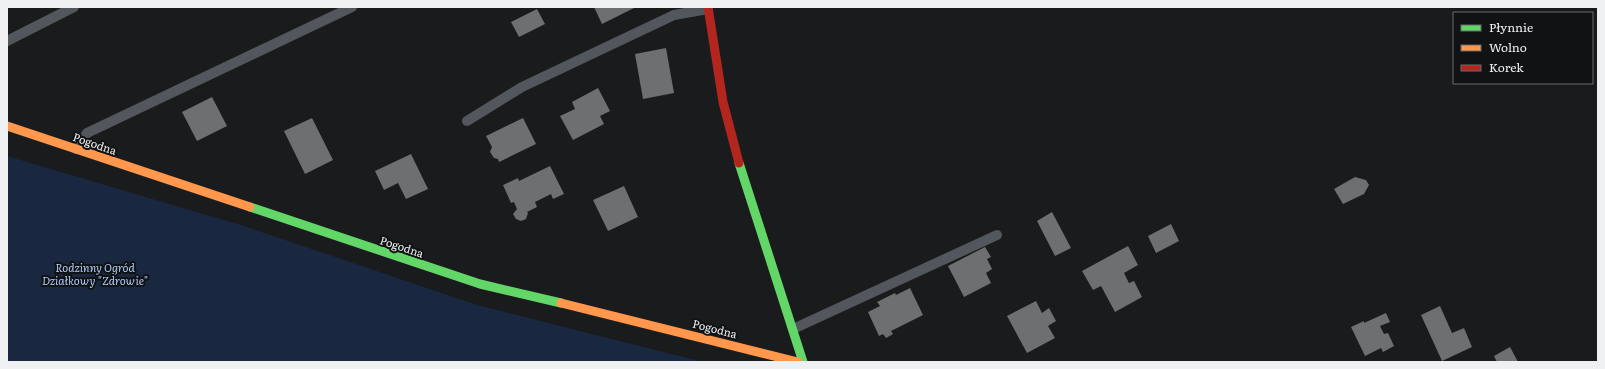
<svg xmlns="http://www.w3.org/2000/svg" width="1605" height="369" font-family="Literata,serif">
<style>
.green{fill:#192740}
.building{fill:#6e6f70}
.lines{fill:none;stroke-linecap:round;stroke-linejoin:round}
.lane{stroke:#52565d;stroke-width:10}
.fast{stroke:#63d668;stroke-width:9}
.slow{stroke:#ff974d;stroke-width:9}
.jam{stroke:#b3261e;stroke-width:9}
.labels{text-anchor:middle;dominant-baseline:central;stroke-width:4;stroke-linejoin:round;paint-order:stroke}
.street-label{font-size:11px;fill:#eff0f1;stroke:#101214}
.park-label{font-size:11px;font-style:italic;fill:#afcbfa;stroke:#101214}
</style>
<rect width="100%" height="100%" fill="#1a1b1c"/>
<!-- green -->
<path class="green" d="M7 156 244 226 477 305 703 362H7Z"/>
<!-- building -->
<path class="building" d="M594 7H636L602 24Z
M537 9 545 24 519 37 511 22Z
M666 48 674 93 643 99 635 54Z
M598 88 610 111 600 116 604 124 573 140 560 116 575 109 572 102Z
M212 97 227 126 197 141 182 112Z
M312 118 333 160 305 174 284 131Z
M523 118 536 144 499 162 498 159 494 158 490 152 492 147 486 136Z
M411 154 428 189 406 199 398 183 384 190 375 171Z
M550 166 564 194 553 199 551 194 535 202 537 207 527 212 528 213 526 219 521 221 516 219 513 214 517 209 514 202 511 203 503 185 518 178 519 181Z
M1355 177 1366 180 1369 185 1364 194 1343 204 1334 189Z
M624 186 638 217 608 231 593 200Z
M1052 212 1071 248 1055 256 1037 221Z
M1171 224 1179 241 1156 253 1148 236Z
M1128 246 1138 265 1124 273 1129 283 1134 281 1142 297 1115 312 1101 286 1093 290 1082 271Z
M985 247 991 257 987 259 992 269 986 273 991 283 964 297 948 266Z
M910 288 923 315 891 331 893 334 886 338 883 334 879 336 868 312 880 306 877 302 895 293 896 295Z
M1036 301 1042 313 1049 308 1056 321 1048 326 1055 338 1027 353 1007 316Z
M1440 306 1452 333 1464 328 1472 347 1442 361 1421 315Z
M1386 313 1390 322 1380 326 1384 334 1388 333 1394 346 1383 352 1381 348 1365 356 1351 327 1364 321V323Z
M1510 347 1518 362H1497L1494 356Z"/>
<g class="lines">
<!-- lane -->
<path class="lane" d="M7 41 74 7
M467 121 522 87 674 15 708 9
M76 149 87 133 352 7
M793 329 997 235"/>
<!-- fast -->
<path class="fast" d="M739 163 803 362
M250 207 480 284 561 303"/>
<!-- slow -->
<path class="slow" d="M7 126 250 207
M561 303 798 362"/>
<!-- jam -->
<path class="jam" d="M708 7 723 102 739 163"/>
</g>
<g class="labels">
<!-- street labels -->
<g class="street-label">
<text transform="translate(95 143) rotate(19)">Pogodna</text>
<text transform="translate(402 246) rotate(18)">Pogodna</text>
<text transform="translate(715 328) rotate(14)">Pogodna</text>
</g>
<!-- park labels -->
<g class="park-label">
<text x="95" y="267">Rodzinny Ogród<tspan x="95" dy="13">Działkowy "Zdrowie"</tspan></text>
</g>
</g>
<!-- border -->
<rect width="1605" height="369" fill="none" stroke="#eff0f1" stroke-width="16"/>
<!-- legend -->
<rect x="1453" y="12" width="140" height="72" fill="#101214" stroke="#696b6c"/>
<rect x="1461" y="25" width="20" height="6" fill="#63d668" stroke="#696b6c"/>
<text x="1489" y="32" font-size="12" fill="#eff0f1">Płynnie</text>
<rect x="1461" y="45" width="20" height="6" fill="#ff974d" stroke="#696b6c"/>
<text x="1489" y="52" font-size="12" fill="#eff0f1">Wolno</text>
<rect x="1461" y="65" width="20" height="6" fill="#b3261e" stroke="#696b6c"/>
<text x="1489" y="72" font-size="12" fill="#eff0f1">Korek</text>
</svg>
